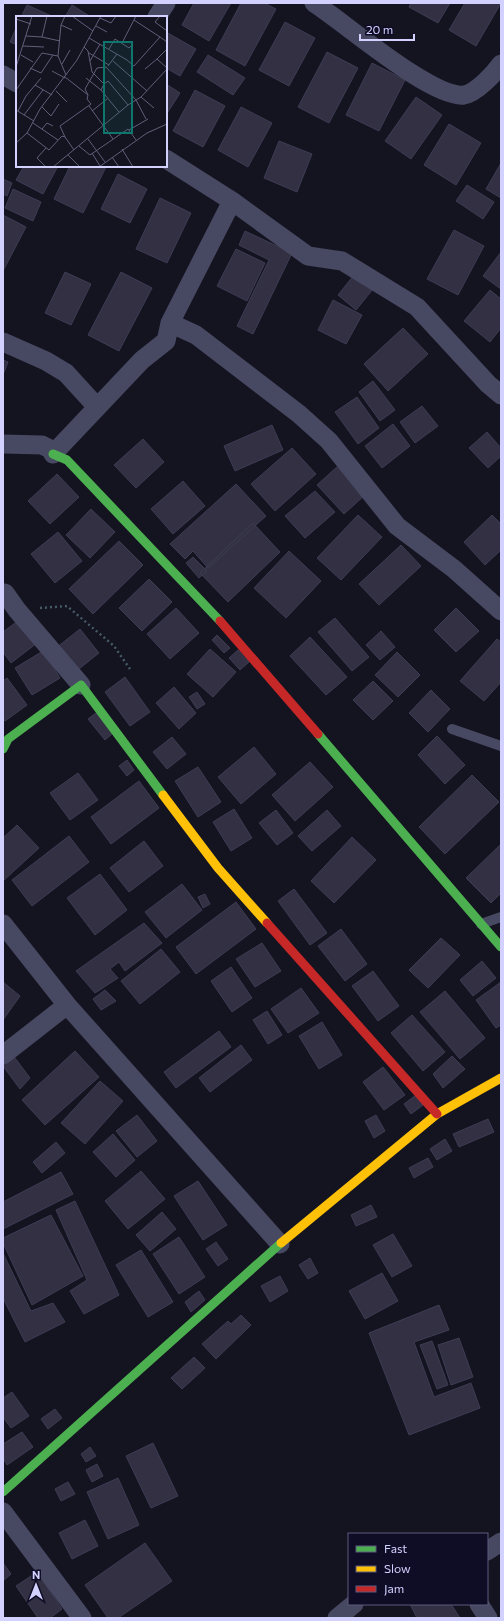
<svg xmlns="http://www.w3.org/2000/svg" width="504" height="1621" font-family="Commissioner,sans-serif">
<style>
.building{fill:#323042;stroke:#3e3c54}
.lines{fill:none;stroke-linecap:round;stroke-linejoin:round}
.path{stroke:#465a67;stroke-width:2.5;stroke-dasharray:2 3;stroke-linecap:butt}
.lane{stroke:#474861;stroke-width:10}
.street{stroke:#474861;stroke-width:19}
.fast{stroke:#4caf50;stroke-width:9}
.slow{stroke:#ffc107;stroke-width:9}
.jam{stroke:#c62828;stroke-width:9}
.inset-road{fill:none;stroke:#605f79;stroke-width:1}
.view{fill:#0f766e;fill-opacity:0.15;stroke:#0f766e;stroke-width:2}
.inset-edge{fill:none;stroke:#d2d1ff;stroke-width:2}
</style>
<rect width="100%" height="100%" fill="#141320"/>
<!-- building -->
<path class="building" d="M194 3H231L209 41 182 25Z
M241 3H264L276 9 245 66 216 50Z
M411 3H450L438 23 409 7Z
M465 3H501L476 46 449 30Z
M27 5 54 17H21Z
M72 5 91 17H65Z
M285 22 315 38 289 86 259 70Z
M17 26V45L10 42Z
M166 32 196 49 180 76 166 68Z
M327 52 358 68 329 123 298 107Z
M208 55 245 78 233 95 197 72Z
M372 63 405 80 379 131 346 115Z
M166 84 180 93 166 115Z
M195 90 225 106 203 147 173 131Z
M416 97 442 115 411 159 385 141Z
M241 107 272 123 248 167 218 150Z
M449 124 481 143 456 185 424 165Z
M279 141 312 154 297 192 264 178Z
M501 163V198L486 189Z
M24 166H58L43 194 16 180Z
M70 166 106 167 83 213 54 199Z
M118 174 147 189 130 223 101 209Z
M3 179 12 183 7 196 3 194Z
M467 185 494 202 483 219 456 201Z
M13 189 41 202 33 221 5 208Z
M160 198 191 213 167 263 136 249Z
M3 215 26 227 3 271Z
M454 230 484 246 458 295 427 279Z
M245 231 292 253 253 334 237 326 269 260 239 245Z
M236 249 265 263 247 301 217 286Z
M501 252V289L483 276Z
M65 272 91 284 71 325 45 313Z
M121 272 152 288 119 351 88 335Z
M354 275 373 289 356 310 338 295Z
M490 290 501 299V328L490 342 464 321Z
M333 300 362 315 346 344 318 330Z
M403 328 428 354 388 391 364 364Z
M3 360 8 362 3 375Z
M373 381 395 410 380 421 359 392Z
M357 397 379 428 358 444 335 412Z
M422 406 438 426 415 443 400 422Z
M393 424 410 446 382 468 365 446Z
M272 425 283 450 235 471 224 446Z
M487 432 501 448V456L488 468 469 448Z
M143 439 164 462 136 488 114 465Z
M292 448 316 474 275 511 251 484Z
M339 465 366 494 344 514 317 485Z
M57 474 79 497 50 524 28 501Z
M183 481 205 506 173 534 151 509Z
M236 484 266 516 208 568 193 551 185 559 170 544Z
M315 491 335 512 305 538 285 516Z
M91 509 115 532 90 558 66 535Z
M358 515 382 537 341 580 317 558Z
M492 515 501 524V550L485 565 464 542Z
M253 523 280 552 228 602 200 573Z
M58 532 82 561 55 583 31 554Z
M119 541 143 565 93 614 69 589Z
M401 545 421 566 379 605 359 584Z
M289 551 321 581 286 618 254 588Z
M193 557 207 571 199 578 186 563Z
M149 579 172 602 142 631 119 608Z
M176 608 199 633 170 659 147 634Z
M456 608 479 631 456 652 434 630Z
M335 618 369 657 352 671 318 632Z
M19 620 37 643 11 663 3 652V632Z
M80 629 99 653 75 672 56 648Z
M381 631 395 647 380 660 366 645Z
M217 635 230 648 224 653 212 640Z
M310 637 347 677 326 695 290 656Z
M497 639 501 642V682L484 701 460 681Z
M210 649 236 672 213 697 187 674Z
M238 650 249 662 240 670 229 658Z
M43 651 60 678 32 695 15 668Z
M397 652 420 675 398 697 375 675Z
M125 677 150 712 130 726 105 692Z
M7 678 27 705 5 721 3 718V681Z
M373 681 393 701 373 720 353 700Z
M174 687 196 713 179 729 156 703Z
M431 690 450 709 428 732 409 713Z
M197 692 205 704 197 709 189 697Z
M96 713 113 733 105 740 88 719Z
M437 736 465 765 445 784 418 755Z
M172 737 186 754 167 769 153 752Z
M254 747 276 774 241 804 218 777Z
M127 760 134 770 127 776 119 766Z
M310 762 333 787 295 821 272 795Z
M198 767 221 802 198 817 175 781Z
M78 773 98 800 70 820 50 793Z
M472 775 499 802 445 854 419 827Z
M139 781 159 808 111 844 91 817Z
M234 809 252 838 231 851 213 822Z
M276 810 293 833 277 845 259 823Z
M327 810 341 826 312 851 298 836Z
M17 825 39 848 3 881V838Z
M69 836 89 862 32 906 12 880Z
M352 837 376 860 334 903 311 881Z
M144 841 163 866 129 892 110 868Z
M501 844V893L491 903 466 878Z
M100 874 127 910 95 935 67 898Z
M182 884 202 910 166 938 145 912Z
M294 889 327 933 310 945 278 901Z
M205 894 210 904 203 908 198 897Z
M236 902 256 929 196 974 176 947Z
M144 923 162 943 125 971 119 962 110 969 118 978 95 993 76 971Z
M341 929 367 964 345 981 318 946Z
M441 938 460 955 428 988 409 970Z
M262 943 281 971 255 987 236 959Z
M161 949 180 972 140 1004 121 981Z
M482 961 496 978 473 996 460 980Z
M231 967 252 998 232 1012 211 981Z
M373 971 399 1006 378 1021 352 986Z
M3 982 20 996 3 1020Z
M501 982V1025L496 1028 476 1000Z
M301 988 319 1013 288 1033 271 1009Z
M105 990 116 1001 101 1010 93 999Z
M445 991 485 1038 460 1059 420 1012Z
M267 1011 282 1035 268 1044 253 1020Z
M412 1015 445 1052 423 1071 391 1033Z
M322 1022 342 1055 319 1069 299 1036Z
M219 1031 231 1047 176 1088 164 1072Z
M241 1045 252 1060 210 1092 199 1078Z
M75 1051 99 1077 45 1125 22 1100Z
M12 1054 30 1078 20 1089 3 1066V1060Z
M452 1056 465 1069 443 1088 433 1074Z
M383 1067 405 1095 384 1110 363 1082Z
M100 1081 123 1101 85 1144 61 1123Z
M416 1095 423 1105 411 1114 404 1104Z
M137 1115 157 1141 137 1157 116 1131Z
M376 1115 385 1131 374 1138 365 1121Z
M488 1119 494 1132 459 1147 453 1134Z
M113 1134 135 1160 116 1177 93 1152Z
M445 1139 452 1151 437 1160 430 1149Z
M56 1142 65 1153 42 1173 33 1162Z
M428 1158 433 1167 414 1178 409 1168Z
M141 1171 165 1199 128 1229 105 1201Z
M61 1172 73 1194 3 1229V1202Z
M198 1181 227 1225 203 1240 174 1196Z
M75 1201 119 1295 84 1314 70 1291 87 1280 56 1210Z
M371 1205 377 1217 356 1226 351 1215Z
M162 1212 176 1229 150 1251 136 1235Z
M51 1215 83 1276 32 1305 3 1243V1238Z
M393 1234 412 1266 392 1277 373 1245Z
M179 1237 205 1277 179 1294 153 1254Z
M216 1242 228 1259 218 1266 206 1249Z
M141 1250 173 1302 148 1317 116 1265Z
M3 1253 31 1311 53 1303 65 1322 25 1342 3 1298Z
M310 1258 318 1273 308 1279 299 1265Z
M382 1273 398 1301 365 1319 349 1291Z
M280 1276 288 1291 270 1302 261 1286Z
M199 1291 205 1300 191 1312 185 1302Z
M439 1305 449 1330 414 1342 434 1397 471 1383 480 1408 409 1435 369 1333Z
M241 1315 251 1325 216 1359 202 1344 228 1321 231 1324Z
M459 1338 473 1377 451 1385 438 1345Z
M432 1341 448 1385 437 1389 420 1345Z
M194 1357 205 1368 182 1389 171 1378Z
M12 1392 29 1416 11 1428 3 1417V1398Z
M55 1409 62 1418 48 1429 41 1419Z
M22 1432 33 1447 7 1465 3 1458V1444Z
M153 1443 178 1496 151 1508 126 1456Z
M90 1447 96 1456 86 1462 81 1454Z
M97 1464 103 1476 92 1482 86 1470Z
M118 1478 139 1525 108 1539 87 1492Z
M68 1482 75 1494 61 1501 55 1489Z
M85 1520 98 1546 72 1559 59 1533Z
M145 1543 172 1581 118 1618H108L85 1585Z
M3 1563 11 1574 3 1581Z
M37 1572 62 1609 50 1618H38L16 1586Z
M410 1604H451L460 1618H417Z"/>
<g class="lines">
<!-- path -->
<path class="path" d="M40 608 67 606 114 646 130 669"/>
<!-- lane -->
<path class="lane" d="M452 729 501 746
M481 924 501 917"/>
<!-- street -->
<path class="street" d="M314 3C344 22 432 99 464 95 476 93 494 74 501 64
M157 17 166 3
M3 75 17 83
M166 159 232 201 308 256 342 261 417 307 488 384 501 395
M170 323 196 335 299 414 329 441 397 526 454 569 501 611
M3 342 46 361 66 373 97 407
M3 444 42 445 54 451 53 454
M53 454 142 360 166 341 170 323 232 201
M5 593 17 610 81 685
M3 924 67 1005 280 1244
M3 1055 67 1005
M3 1512 82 1618
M487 1551 501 1542
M479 1604 488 1618
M337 1618 354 1604"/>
<!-- fast -->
<path class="fast" d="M53 454 67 460 220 621
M318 734 501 947
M3 749 8 739 81 685 163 795
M3 1492 281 1243"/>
<!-- slow -->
<path class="slow" d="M163 795 218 868 267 923
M281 1243 437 1114 501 1078"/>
<!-- jam -->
<path class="jam" d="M220 621 318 734
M267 923 437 1114"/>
</g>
<!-- overview -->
<g transform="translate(16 16)">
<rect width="151" height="151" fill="#141320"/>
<path class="inset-road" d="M49 0 45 9 42 40 50 59M56 0 77 15M144 0 139 6 151 15M84 2 95 7 100 0M0 3 15 8M118 4 144 21M45 9 56 14M80 10 91 16M10 20 26 21 31 0M26 21 44 25M73 22 111 44 118 50 144 21 151 26M106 27 120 0M7 30 28 31M68 31 72 35 76 56 88 68M93 33 99 23 113 32 117 28M151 33 141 43 151 52M73 37 93 49M5 39 17 46M74 45 84 28M97 45 131 75M46 48 54 34M92 50 101 38M0 51 16 0M14 52 25 57 37 39M129 53 141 43M36 55 49 62M70 62 85 74M19 69 36 79M0 74 26 37 42 40M40 75 51 86M72 79 69 73 81 52 90 51 120 84 130 103M125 81 138 92M73 90 97 123M26 91 35 100 43 88M0 94 18 105M2 95 10 80 25 62M76 95 91 83M103 96 85 74 88 68 92 65 112 89M8 99 27 74M17 107 42 124M26 113 31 107 37 110M113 114 132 103M11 117 33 134 46 120 49 121 58 134M49 121 44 110 75 88 71 83 72 79 49 61M72 123 89 146M0 127 11 117 24 93 61 44 85 0M63 130 74 139 112 113 120 124M106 133 117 151M76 137 84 150M52 139 64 151M96 141 103 151M30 151 21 142 30 132M37 151 112 89 125 81 151 53M83 151 131 117 151 108"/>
<path class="view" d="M88 26H116V117H88Z"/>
<rect width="151" height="151" class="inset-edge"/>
</g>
<!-- border -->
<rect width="504" height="1621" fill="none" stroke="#d2d1ff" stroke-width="8"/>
<!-- legend -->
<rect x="348" y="1533" width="140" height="72" fill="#0f0d26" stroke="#5d5b7d"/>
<rect x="356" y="1546" width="20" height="6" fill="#4caf50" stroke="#5d5b7d"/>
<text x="384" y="1553" font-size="12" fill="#d2d1ff">Fast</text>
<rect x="356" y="1566" width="20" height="6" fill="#ffc107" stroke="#5d5b7d"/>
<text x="384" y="1573" font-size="12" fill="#d2d1ff">Slow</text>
<rect x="356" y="1586" width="20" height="6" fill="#c62828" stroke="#5d5b7d"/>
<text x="384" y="1593" font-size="12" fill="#d2d1ff">Jam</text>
<!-- north arrow -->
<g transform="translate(36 1585)" stroke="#0f0d26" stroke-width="3" paint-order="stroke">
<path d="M0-3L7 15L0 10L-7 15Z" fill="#d2d1ff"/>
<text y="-6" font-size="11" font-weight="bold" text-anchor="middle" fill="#d2d1ff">N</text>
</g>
<!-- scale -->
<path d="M360 34v6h54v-6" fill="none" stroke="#d2d1ff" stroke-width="2"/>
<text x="366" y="34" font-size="12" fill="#d2d1ff" stroke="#0f0d26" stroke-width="3" paint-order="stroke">20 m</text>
</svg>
